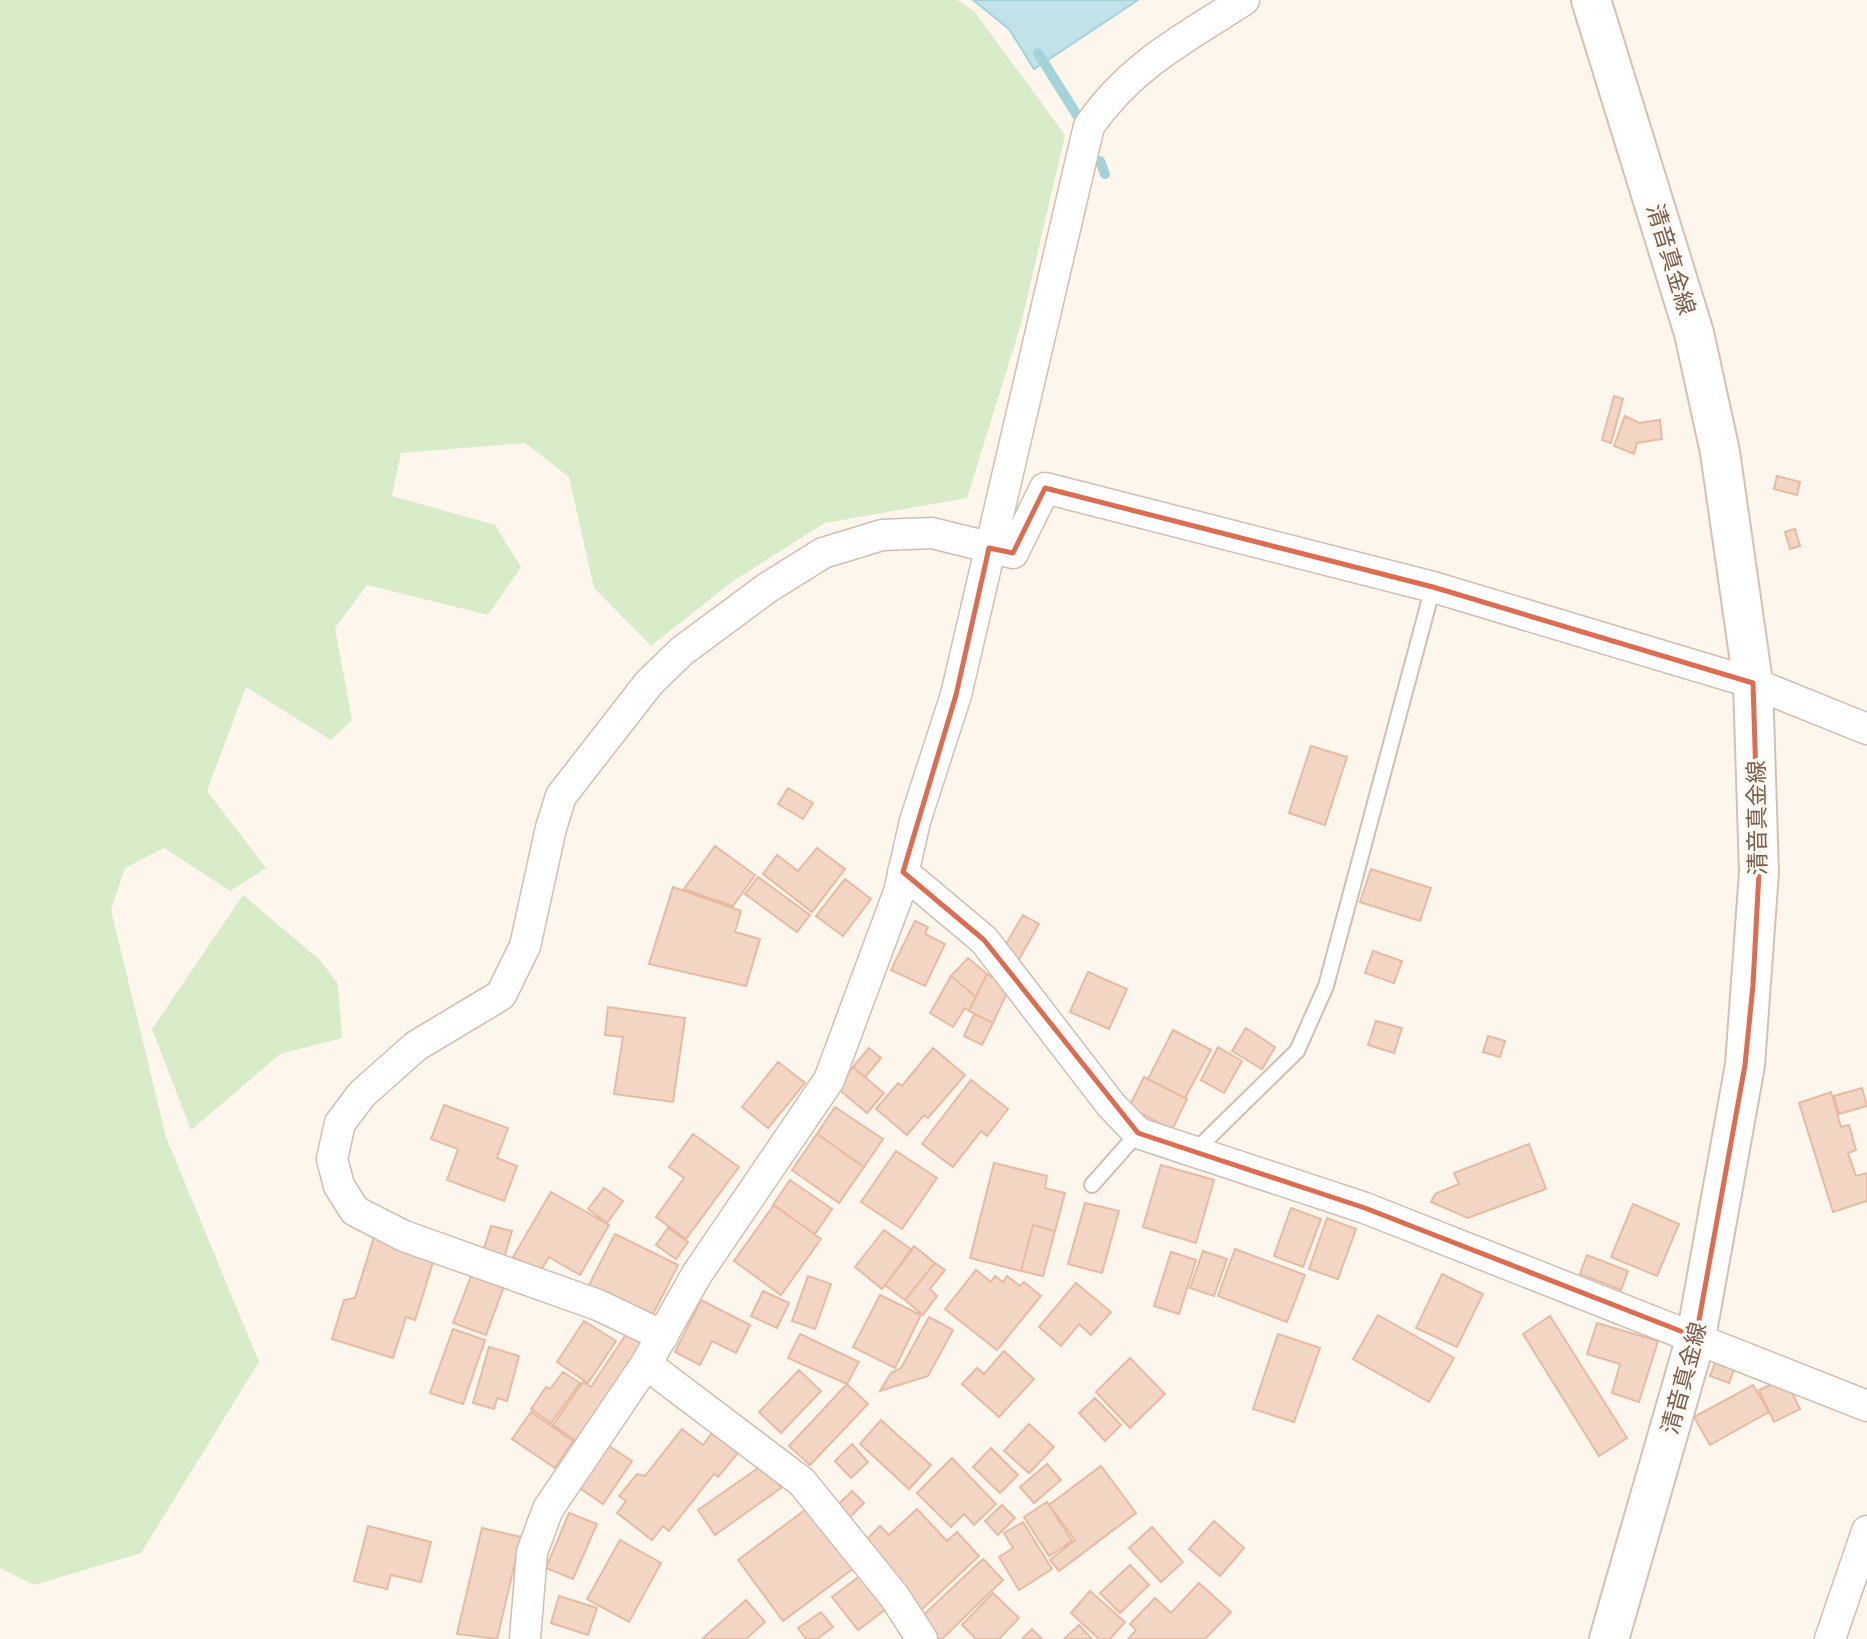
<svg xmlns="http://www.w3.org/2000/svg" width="1867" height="1639" font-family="'Exo 2','Noto Sans JP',sans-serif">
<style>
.green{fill:#d8ecc9}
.water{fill:#bfe3e8;stroke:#a5d3da;stroke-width:2}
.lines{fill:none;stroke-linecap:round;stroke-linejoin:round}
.stream{stroke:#a5d3da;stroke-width:10}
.building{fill:#f3d5c3;stroke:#e6bba3;stroke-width:2}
.lane-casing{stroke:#d1beb0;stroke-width:18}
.street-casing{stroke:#d1beb0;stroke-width:33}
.secondary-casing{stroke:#d6c0b0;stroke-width:42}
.lane{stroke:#fff;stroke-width:14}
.street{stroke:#fff;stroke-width:30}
.secondary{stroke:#fff;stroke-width:38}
.marked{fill:none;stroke:#dc6d51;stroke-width:5;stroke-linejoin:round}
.labels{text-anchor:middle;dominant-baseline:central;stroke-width:7;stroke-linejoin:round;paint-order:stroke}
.street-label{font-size:23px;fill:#7a5c4d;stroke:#fffaf3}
</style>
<rect width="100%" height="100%" fill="#fdf6ec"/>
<!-- green -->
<path class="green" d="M0 0H957L974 11 1065 135 1021 324 967 498 825 523 733 581 651 646 594 588 569 477 525 443 401 453 392 496 495 525 521 567 488 615 367 585 335 628 352 720 331 740 246 687 207 791 266 868 230 891 164 848 125 868 111 910 166 1137 259 1362 141 1553 34 1585 0 1568Z
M243 895 320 960 338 984 342 1038 280 1054 191 1130 152 1029Z"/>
<!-- water -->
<path class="water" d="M973 0H1138L1034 69 1009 29Z"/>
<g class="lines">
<!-- stream -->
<path class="stream" d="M1038 53 1080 120
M1100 161 1105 174"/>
</g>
<!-- building -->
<path class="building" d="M1614 396 1623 399 1611 443 1602 440Z
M1625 416 1639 423 1660 420 1662 439 1637 443 1634 454 1614 446Z
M1777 476 1800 482 1797 495 1774 489Z
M1795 529 1800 546 1790 549 1785 532Z
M1311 746 1347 757 1325 825 1289 813Z
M788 788 813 803 803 819 778 804Z
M715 846 755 875 733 906 684 889Z
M817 848 845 869 812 912 763 874 777 855 798 871Z
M1371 869 1431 888 1420 921 1360 902Z
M758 877 810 915 797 932 745 894Z
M845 879 871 899 843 936 816 916Z
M673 887 741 911 735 932 760 939 746 986 649 964Z
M1023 915 1039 924 1018 961 1002 951Z
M915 921 928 927 925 934 945 944 925 986 891 970Z
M1373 951 1402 961 1394 983 1365 973Z
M968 958 987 974 976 997 951 976Z
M1088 972 1127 989 1109 1029 1070 1012Z
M987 974 1010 986 993 1023 969 1011Z
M951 976 976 997 969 1011 965 1008 953 1027 930 1013Z
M608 1007 685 1018 673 1102 614 1094 623 1037 605 1035Z
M974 1014 993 1023 982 1045 964 1036Z
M1376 1021 1402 1028 1394 1053 1368 1045Z
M1246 1028 1275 1047 1262 1069 1232 1051Z
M1173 1030 1211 1050 1185 1098 1148 1079Z
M1488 1036 1505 1041 1500 1057 1483 1052Z
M1218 1047 1242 1061 1224 1093 1201 1080Z
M869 1048 881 1058 865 1077 853 1067Z
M933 1048 965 1075 928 1118 924 1115 907 1135 876 1109 898 1083 902 1086Z
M778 1062 805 1083 768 1128 742 1107Z
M853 1067 884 1093 867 1113 836 1087Z
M1144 1077 1187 1099 1172 1130 1129 1107Z
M971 1080 1008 1109 987 1136 981 1131 953 1167 922 1144Z
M1862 1088 1867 1106 1839 1114 1834 1096Z
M1831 1092 1841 1127 1849 1125 1856 1150 1848 1153 1856 1176 1867 1173V1201L1833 1212 1799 1103Z
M444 1105 508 1128 497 1158 517 1166 504 1201 447 1180 458 1149 431 1139Z
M835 1107 883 1139 864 1167 817 1134Z
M693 1134 739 1167 686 1239 656 1217 684 1178 669 1167Z
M817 1134 864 1167 839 1203 792 1170Z
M1529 1144 1546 1189 1468 1218 1431 1202 1435 1194 1459 1184 1454 1173Z
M896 1151 937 1178 902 1229 861 1202Z
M994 1163 1047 1176 1045 1188 1065 1193 1055 1231 1033 1225 1021 1271 970 1258Z
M1161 1165 1214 1180 1196 1243 1143 1227Z
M790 1180 832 1209 815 1234 773 1205Z
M604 1188 623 1201 607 1223 588 1209Z
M551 1192 609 1225 580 1275 549 1257 540 1272 513 1257Z
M1085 1203 1119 1211 1102 1273 1068 1264Z
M1633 1204 1679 1224 1657 1276 1611 1257Z
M774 1205 821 1239 781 1295 734 1261Z
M1291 1208 1321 1219 1303 1267 1274 1256Z
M1327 1218 1356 1229 1338 1279 1309 1269Z
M1033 1225 1055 1231 1043 1276 1021 1271Z
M491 1226 512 1231 503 1261 482 1255Z
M668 1228 688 1242 676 1259 656 1245Z
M884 1230 912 1250 882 1289 855 1267Z
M615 1234 678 1265 648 1324 585 1293Z
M374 1237 435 1256 415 1320 406 1317 393 1358 332 1339 344 1300 355 1298Z
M914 1246 935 1263 905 1300 885 1285Z
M1235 1249 1305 1275 1287 1322 1218 1296Z
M1203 1251 1227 1259 1214 1296 1190 1288Z
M1171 1252 1196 1260 1179 1314 1154 1306Z
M1587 1255 1628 1271 1621 1290 1580 1274Z
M935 1263 945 1270 930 1289 937 1296 923 1315 905 1300Z
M976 1270 991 1282 995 1276 1003 1282 1007 1276 1020 1286 1024 1282 1041 1296 997 1350 945 1309Z
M472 1274 504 1286 486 1335 453 1323Z
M1442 1274 1483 1294 1457 1347 1416 1328Z
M808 1276 831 1284 815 1329 792 1321Z
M1076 1283 1111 1312 1091 1335 1079 1324 1061 1346 1039 1327Z
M763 1291 789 1303 777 1328 751 1316Z
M880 1295 921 1315 895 1368 853 1347Z
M701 1300 750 1325 736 1353 712 1341 700 1365 675 1352Z
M1378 1315 1454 1358 1429 1402 1353 1359Z
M1550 1316 1627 1438 1599 1456 1523 1334Z
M929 1317 953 1330 928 1376 880 1391 891 1373 901 1368Z
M584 1321 616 1341 588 1383 557 1362Z
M1597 1323 1658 1341 1639 1402 1612 1393 1620 1364 1587 1354Z
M453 1329 485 1340 463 1404 430 1393Z
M629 1330 648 1343 579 1443 553 1425 583 1382 591 1387Z
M800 1334 859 1362 847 1384 788 1358Z
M1278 1334 1320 1348 1294 1422 1253 1409Z
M489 1347 519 1356 507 1401 497 1398 494 1409 473 1403Z
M1004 1351 1034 1379 999 1417 962 1384 977 1368 984 1374Z
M1130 1358 1165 1394 1130 1428 1096 1392Z
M1717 1358 1736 1364 1729 1383 1710 1376Z
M799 1370 821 1391 781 1433 759 1412Z
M563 1372 580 1383 551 1423 531 1409 546 1387 550 1389Z
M1785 1378 1800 1409 1774 1422 1759 1390Z
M847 1384 868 1404 810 1465 789 1446Z
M1753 1385 1769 1412 1710 1445 1694 1417Z
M1095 1398 1121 1425 1105 1441 1079 1413Z
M531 1412 573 1441 555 1468 512 1439Z
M881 1420 931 1465 909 1489 860 1444Z
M1029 1424 1054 1447 1029 1473 1004 1451Z
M682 1429 703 1445 712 1433 738 1453 718 1477 714 1474 669 1531 663 1526 652 1540 617 1513 626 1501 619 1496 637 1474 645 1476Z
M606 1444 632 1461 603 1504 578 1487Z
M852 1444 868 1462 851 1478 835 1461Z
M991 1448 1018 1475 1000 1493 973 1467Z
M952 1458 996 1504 974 1525 964 1514 951 1527 917 1493Z
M764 1464 781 1488 715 1535 698 1510Z
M1047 1464 1061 1480 1034 1503 1020 1487Z
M1101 1466 1136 1513 1059 1571 1050 1560 1075 1540 1049 1505Z
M852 1491 864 1503 846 1521 834 1509Z
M1047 1502 1072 1541 1049 1556 1024 1517Z
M813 1504 858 1565 783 1621 738 1560Z
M1002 1505 1015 1518 998 1535 985 1521Z
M917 1509 947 1541 957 1532 979 1556 920 1611 860 1546 880 1526 889 1535Z
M569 1513 597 1524 573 1579 546 1568Z
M1214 1521 1244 1548 1220 1576 1189 1549Z
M1023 1522 1052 1569 1019 1590 999 1557 1013 1548 1004 1533Z
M368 1526 431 1542 421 1582 391 1575 387 1589 354 1581Z
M1152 1527 1183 1562 1161 1582 1129 1548Z
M482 1528 521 1537 497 1639 457 1634Z
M620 1540 661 1563 629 1622 587 1599Z
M983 1559 1003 1580 942 1639H934L917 1621Z
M1130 1565 1149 1585 1120 1613 1100 1593Z
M860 1576 886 1609 858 1630 832 1597Z
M1199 1583 1231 1612 1205 1639H1128L1136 1630 1130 1624 1155 1598 1171 1613Z
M1090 1591 1125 1622 1110 1639H1099L1071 1613Z
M993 1593 1019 1618 999 1639H976L962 1625Z
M559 1596 597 1608 588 1635 551 1623Z
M746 1600 765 1622 746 1639H702Z
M821 1612 833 1627 817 1639H806L798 1628Z
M1079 1625 1092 1639H1064Z
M1032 1629 1042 1639H1022Z"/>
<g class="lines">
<defs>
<path id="lane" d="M1195 1151 1297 1051 1326 986 1433 587
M1092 1185 1138 1133"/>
<path id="street" d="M903 872 984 940 1111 1105 1138 1133 1365 1208 1867 1406
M663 1336 598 1305 404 1236 355 1211 339 1186 332 1159 340 1123 362 1094 416 1046 501 995 525 946 551 828 561 796 649 683 682 651 767 588 823 553 882 535 932 533 1013 553 1045 488 1433 587 1753 683 1867 729
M646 1364 802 1482 894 1596 922 1639
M525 1639 532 1552 548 1509 646 1364 697 1274 829 1080 899 892 915 821 956 695 1089 126C1131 65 1184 39 1244 0
M1830 1639 1867 1531"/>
<path id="secondary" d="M1591 0 1694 333 1720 452 1753 683 1759 872 1745 1065 1696 1337 1609 1639"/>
</defs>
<!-- lane casing -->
<use href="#lane" class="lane-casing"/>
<!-- street casing -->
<use href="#street" class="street-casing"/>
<!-- secondary casing -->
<use href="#secondary" class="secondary-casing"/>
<!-- lane -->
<use href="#lane" class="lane"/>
<!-- street -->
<use href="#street" class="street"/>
<!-- secondary -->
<use href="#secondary" class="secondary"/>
</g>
<!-- marked area -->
<path class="marked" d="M1045 488 1433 587 1753 683 1759 872 1753 985 1745 1065 1696 1337 1365 1208 1138 1133 984 940 903 872 956 695 989 548 1013 553Z"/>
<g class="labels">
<!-- street labels -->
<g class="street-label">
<text transform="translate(1672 259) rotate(73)">清音真金線</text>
<text transform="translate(1756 818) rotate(-91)">清音真金線</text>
<text transform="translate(1683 1378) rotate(-75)">清音真金線</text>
</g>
</g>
</svg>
